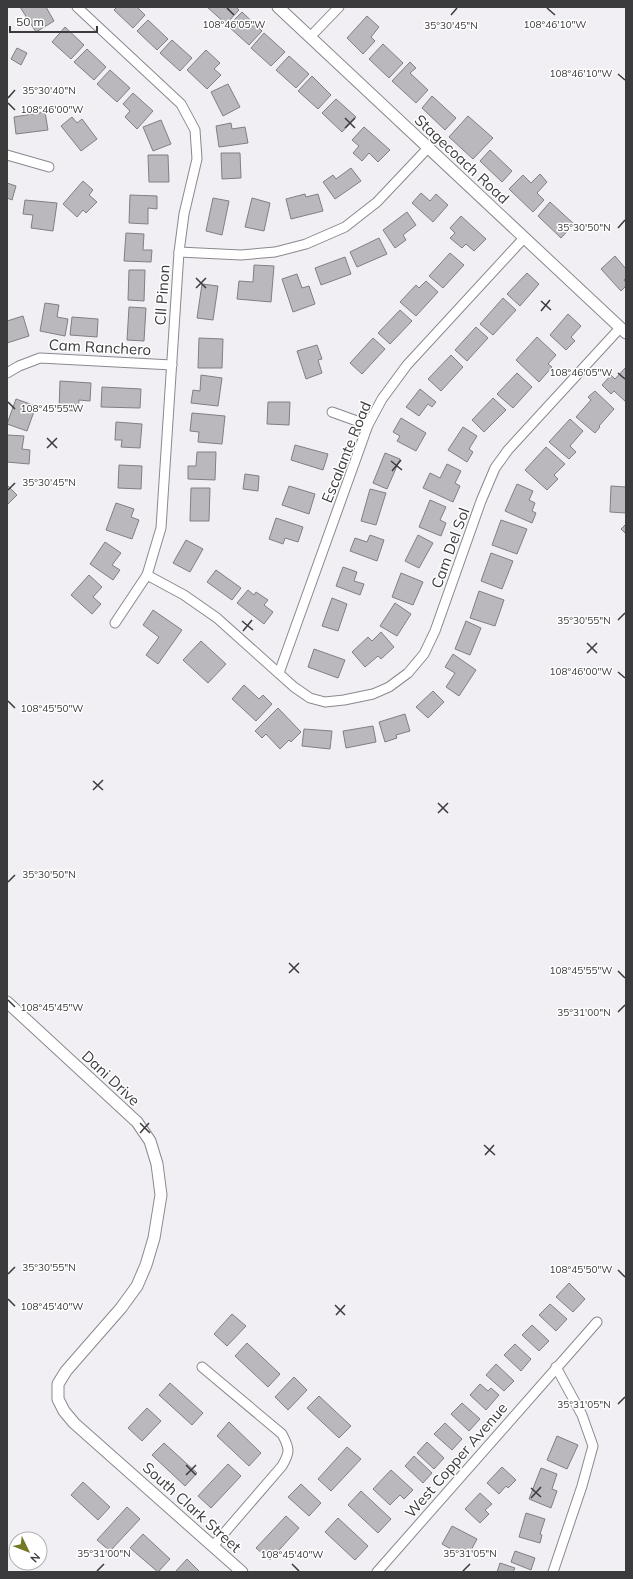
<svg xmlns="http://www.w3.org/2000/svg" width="633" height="1579" font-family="Mulish,sans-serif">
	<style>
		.building { fill: #bab7bd; stroke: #817f84 }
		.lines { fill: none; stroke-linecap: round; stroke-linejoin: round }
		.minor-casing { stroke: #8b888e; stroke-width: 11 }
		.tertiary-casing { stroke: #8b888e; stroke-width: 13 }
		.minor { stroke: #fff; stroke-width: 9 }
		.tertiary { stroke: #fff; stroke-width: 11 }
		.ticks { fill: none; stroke: #3b3a3c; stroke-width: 1.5 }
		.labels { text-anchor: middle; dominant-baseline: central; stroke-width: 3; stroke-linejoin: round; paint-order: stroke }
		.street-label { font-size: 15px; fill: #3b3a3c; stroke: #fff }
		.ticks-label { font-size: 10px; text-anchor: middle; fill: #3b3a3c; stroke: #fff; stroke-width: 3; stroke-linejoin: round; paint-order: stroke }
	</style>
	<rect width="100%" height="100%" fill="#f1eef4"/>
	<g class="building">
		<polygon points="20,7 46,7 54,21 36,32"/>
		<polygon points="117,7 137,7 145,15 133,28 114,10"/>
		<polygon points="207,7 236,7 239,10 226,24"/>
		<polygon points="242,12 262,31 249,45 228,26"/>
		<polygon points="367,16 379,27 371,37 375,41 363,54 347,38"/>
		<polygon points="148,20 168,39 157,50 137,31"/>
		<polygon points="65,27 84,45 71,59 52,42"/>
		<polygon points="264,33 285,52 271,66 251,48"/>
		<polygon points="172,40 192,58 180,71 160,53"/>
		<polygon points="383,44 403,63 389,78 369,59"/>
		<polygon points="17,48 27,53 21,65 11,59"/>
		<polygon points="87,49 106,67 94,80 74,62"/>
		<polygon points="206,50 220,63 214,69 221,75 207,89 187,70"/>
		<polygon points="289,56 309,74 296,88 276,70"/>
		<polygon points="410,62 416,68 410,73 428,90 416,103 392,81"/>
		<polygon points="110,70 130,88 117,102 97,84"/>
		<polygon points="312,76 331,95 318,109 298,91"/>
		<polygon points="228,84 240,107 223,116 211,92"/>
		<polygon points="133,93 153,111 137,129 125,117 130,111 123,104"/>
		<polygon points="432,96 456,118 445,130 422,108"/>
		<polygon points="336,99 356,117 342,132 322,113"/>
		<polygon points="45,112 48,130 16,134 14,117"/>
		<polygon points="468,116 493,138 473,159 449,137"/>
		<polygon points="72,117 77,123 82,119 97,139 81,151 61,126"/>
		<polygon points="161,120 171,144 153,151 143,127"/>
		<polygon points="231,123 232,129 245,127 248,143 219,147 216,126"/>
		<polygon points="364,127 390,150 378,162 369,153 362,161 353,153 359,146 352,140"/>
		<polygon points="490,150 512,171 502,182 480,161"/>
		<polygon points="221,153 240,153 241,178 222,179"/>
		<polygon points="148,155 168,155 169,182 149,182"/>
		<polygon points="351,168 361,181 335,199 323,182 333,175 336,179"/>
		<polygon points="540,174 547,182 537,193 544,200 533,212 509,189 523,175 531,183"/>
		<polygon points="83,181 93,190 89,195 97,202 86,213 83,210 77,217 63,204"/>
		<polygon points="7,183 16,186 12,200 7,198"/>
		<polygon points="421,193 430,201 436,194 448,205 433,222 412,203"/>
		<polygon points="305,194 306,197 318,194 323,211 291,219 286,199"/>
		<polygon points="130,195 157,196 157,209 148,208 148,224 129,223"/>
		<polygon points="213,198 229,201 222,235 206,231"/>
		<polygon points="252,198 270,203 264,231 245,227"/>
		<polygon points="25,200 57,203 53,231 31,228 33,215 23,214"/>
		<polygon points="550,202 574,224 561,238 538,216"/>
		<polygon points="407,212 416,225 403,235 406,240 395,248 383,230"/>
		<polygon points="461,216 486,239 474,251 466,244 462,248 450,238 455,233 450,228"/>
		<polygon points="126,233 144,234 143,250 152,250 151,262 124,261"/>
		<polygon points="379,238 387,254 357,267 350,252"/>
		<polygon points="450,253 464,265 443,288 429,276"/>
		<polygon points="615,256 626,269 626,278 624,280 626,283 626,286 621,291 601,269"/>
		<polygon points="345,257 351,274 321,285 315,268"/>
		<polygon points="254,265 274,266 271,302 237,299 239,281 253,282"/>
		<polygon points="129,270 145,270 144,301 128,300"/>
		<polygon points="527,273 539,284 520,306 507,294"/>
		<polygon points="297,274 302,288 309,286 315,304 293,312 282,279"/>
		<polygon points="426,281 438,292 416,316 400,302 416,285 419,288"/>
		<polygon points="202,284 218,286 213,320 197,318"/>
		<polygon points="503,298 516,310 493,335 480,324"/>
		<polygon points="45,303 59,305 57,317 68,319 65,336 40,331"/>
		<polygon points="129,307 146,308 144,341 127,340"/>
		<polygon points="400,310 412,321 390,344 378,333"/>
		<polygon points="568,314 581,326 571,337 575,341 566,350 550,335"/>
		<polygon points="23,316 29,336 7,343 7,321"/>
		<polygon points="72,317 98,319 97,337 70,335"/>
		<polygon points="476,327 488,338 467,361 455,350"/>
		<polygon points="537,337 556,355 548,364 552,367 539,382 516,360"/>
		<polygon points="199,338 223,339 222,368 198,368"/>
		<polygon points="373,338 385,349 362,374 350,363"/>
		<polygon points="317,345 322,359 318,360 322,373 306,379 297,351"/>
		<polygon points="451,355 463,367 441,391 428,379"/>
		<polygon points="626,367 626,402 614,391 611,394 602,385 611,375 615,379"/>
		<polygon points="517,373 532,387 513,408 497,394"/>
		<polygon points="201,375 222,378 218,406 191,403 193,390 200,391"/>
		<polygon points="60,381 91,383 90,401 79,400 78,411 59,410"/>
		<polygon points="102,387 141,389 140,408 101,407"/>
		<polygon points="420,389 436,402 432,407 428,404 419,416 406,407"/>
		<polygon points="595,391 614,409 599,426 600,427 595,433 576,417 591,400 588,397"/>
		<polygon points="493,398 506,410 484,432 472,420"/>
		<polygon points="16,399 36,406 27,431 7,424"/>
		<polygon points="268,402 290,402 289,425 267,424"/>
		<polygon points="192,413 225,416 222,444 198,442 199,432 190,431"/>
		<polygon points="401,418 426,433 416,451 397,441 400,436 393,432"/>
		<polygon points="570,419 583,431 570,446 576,452 569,459 549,442"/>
		<polygon points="116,422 142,424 140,448 121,447 122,440 115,440"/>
		<polygon points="463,427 477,436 469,449 473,452 467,462 448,450"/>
		<polygon points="7,435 24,436 22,449 30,450 29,464 7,462"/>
		<polygon points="295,445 328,454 323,470 291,460"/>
		<polygon points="546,447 565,464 554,475 558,479 547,490 525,470"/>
		<polygon points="197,452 216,452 215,480 188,479 188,466 196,466"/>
		<polygon points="385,453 400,459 387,489 373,483"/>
		<polygon points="447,464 461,471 455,483 460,486 453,502 423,488 430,473 440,478"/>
		<polygon points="119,465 142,466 141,489 118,488"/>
		<polygon points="245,474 259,476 258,491 243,489"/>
		<polygon points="517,484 533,491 529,500 535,503 532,511 536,513 532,523 505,511"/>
		<polygon points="7,485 17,495 7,505"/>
		<polygon points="289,486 315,494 309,514 282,505"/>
		<polygon points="611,486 626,487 626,513 610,512"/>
		<polygon points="191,488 210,488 209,521 190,521"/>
		<polygon points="370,489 386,493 376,525 361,521"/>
		<polygon points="430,500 446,507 440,520 446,523 441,536 419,527"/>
		<polygon points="116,503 134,509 131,517 139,520 132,539 106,530"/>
		<polygon points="276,518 303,527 298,542 285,538 283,544 269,539"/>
		<polygon points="501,520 527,529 517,554 492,545"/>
		<polygon points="626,524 626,534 621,529"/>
		<polygon points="370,535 384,540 377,561 350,551 355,538 367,542"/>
		<polygon points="418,535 433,543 419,568 405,561"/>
		<polygon points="186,540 203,549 190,572 173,563"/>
		<polygon points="105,542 121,553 112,565 120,570 113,580 90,564"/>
		<polygon points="491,553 513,561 502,589 481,581"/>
		<polygon points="343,567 357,572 354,581 364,584 360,595 336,586"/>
		<polygon points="216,570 241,588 232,600 207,582"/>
		<polygon points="401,573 423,582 413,605 392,597"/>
		<polygon points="89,575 102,587 93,597 101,604 92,614 71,595"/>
		<polygon points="248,590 254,595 256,592 268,600 264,605 273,612 264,624 237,603"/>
		<polygon points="479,591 504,600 495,626 470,618"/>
		<polygon points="332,598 347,604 338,631 322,626"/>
		<polygon points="395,603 411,614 397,636 380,626"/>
		<polygon points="153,610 182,630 158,664 146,655 159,637 143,625"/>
		<polygon points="466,621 481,628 470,655 455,649"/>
		<polygon points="381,632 394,647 381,659 378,656 365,667 352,652 368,637 372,641"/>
		<polygon points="201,641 226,664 208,683 183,660"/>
		<polygon points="314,649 345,660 338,678 308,667"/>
		<polygon points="453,654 476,670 459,696 446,687 455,673 445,667"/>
		<polygon points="244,685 259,699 263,695 272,704 256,721 232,699"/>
		<polygon points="433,691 444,702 428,718 416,707"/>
		<polygon points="278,708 301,732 291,742 289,740 280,749 266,734 262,738 255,731"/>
		<polygon points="405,714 410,731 396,735 397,738 385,742 379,722"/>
		<polygon points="373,726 376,742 346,748 343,731"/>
		<polygon points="304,729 332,731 330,749 302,746"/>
		<polygon points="569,1283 585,1299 573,1312 556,1297"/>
		<polygon points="550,1304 567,1319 556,1331 539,1315"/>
		<polygon points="232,1314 246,1326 227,1346 214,1334"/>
		<polygon points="532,1325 549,1341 539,1351 522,1335"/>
		<polygon points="247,1343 280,1374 268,1387 235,1356"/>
		<polygon points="515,1344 531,1359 521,1371 504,1355"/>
		<polygon points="496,1364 514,1381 504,1391 486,1375"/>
		<polygon points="294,1377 307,1390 288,1410 275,1397"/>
		<polygon points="170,1383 203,1413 192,1425 159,1395"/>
		<polygon points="480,1384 488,1391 491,1388 499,1395 486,1410 470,1395"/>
		<polygon points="319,1396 351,1426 339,1438 307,1408"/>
		<polygon points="462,1403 480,1419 469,1431 451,1414"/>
		<polygon points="147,1408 161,1421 142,1441 128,1428"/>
		<polygon points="229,1422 261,1453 249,1466 217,1436"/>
		<polygon points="445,1423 462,1439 452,1450 434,1434"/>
		<polygon points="557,1436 578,1445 567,1469 547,1460"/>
		<polygon points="427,1442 444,1458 434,1469 417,1453"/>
		<polygon points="164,1443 197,1473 185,1486 152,1455"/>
		<polygon points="347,1447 361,1459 331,1491 318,1479"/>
		<polygon points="414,1456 432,1473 423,1483 405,1466"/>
		<polygon points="228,1464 241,1476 211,1508 198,1496"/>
		<polygon points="502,1467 516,1480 508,1488 506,1486 499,1494 487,1483"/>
		<polygon points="541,1468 557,1474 552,1489 557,1491 551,1508 529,1499"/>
		<polygon points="391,1470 413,1490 404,1499 400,1495 390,1505 373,1489"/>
		<polygon points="83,1482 110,1507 98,1520 71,1495"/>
		<polygon points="301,1484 321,1503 309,1516 288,1497"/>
		<polygon points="361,1491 391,1519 378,1533 348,1505"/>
		<polygon points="480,1493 492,1504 485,1510 489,1514 480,1523 465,1509"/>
		<polygon points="127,1507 140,1519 110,1551 97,1540"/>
		<polygon points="526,1513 545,1519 540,1534 542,1535 540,1543 519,1537"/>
		<polygon points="286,1516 299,1528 270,1560 256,1548"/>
		<polygon points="338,1518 368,1546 355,1560 325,1532"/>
		<polygon points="452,1526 477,1539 467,1558 442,1544"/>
		<polygon points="143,1534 170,1559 158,1572 130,1548"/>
		<polygon points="515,1551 535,1558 531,1570 511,1562"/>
		<polygon points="187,1559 200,1572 175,1572"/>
		<polygon points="500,1563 515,1568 513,1572 497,1572"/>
	</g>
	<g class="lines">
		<g class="minor-casing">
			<g id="minor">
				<polyline points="77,7 181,104 195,130 197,159 184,214 179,252 161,528 147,575 115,623"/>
				<polyline points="310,37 339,7"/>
				<polyline points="7,155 49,167"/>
				<polyline points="179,252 241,255 275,252 306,244 345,227 377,202 428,148"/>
				<polyline points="7,373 19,366 40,358 172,365"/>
				<polyline points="332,412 368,425"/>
				<polyline points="147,575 184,595 217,618 294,687 310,698 325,702 344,700 373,694 389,687 408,673 424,654 435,631 481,501 495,468 508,450 620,328"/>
				<polyline points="279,673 368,425 382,399 407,365 524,238"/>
				<path d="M202,1367L282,1434C290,1449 290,1452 282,1466L213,1546"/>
				<polyline points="377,1572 597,1322"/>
				<polyline points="553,1572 582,1486 593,1446 582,1415 556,1367"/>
			</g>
		</g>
		<g class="tertiary-casing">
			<g id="tertiary">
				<polyline points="278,7 626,333"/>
				<polyline points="7,1002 137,1122 150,1141 157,1164 161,1195 154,1238 146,1265 137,1286 121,1308 66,1371 58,1384 58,1399 64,1411 74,1423 242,1572"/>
			</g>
		</g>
		<use href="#minor" class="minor"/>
		<use href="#tertiary" class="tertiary"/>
	</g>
	<path class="ticks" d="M227,8L234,15M547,8L555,15M451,15L457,8M618,74L625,80M8,98L15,90M8,103L15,110M345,118L355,128M345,128L355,118M618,228L625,220M196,278L206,288M196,288L206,278M541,301L551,310M541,311L550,300M618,373L625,379M8,402L15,409M47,438L57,448M47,448L57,438M391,461L402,470M392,471L401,460M8,490L15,483M618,620L625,613M242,621L253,630M243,631L252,620M587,643L597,653M587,653L597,643M618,672L625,678M8,701L15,708M93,781L103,790M93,790L103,780M438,803L448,813M438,813L448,803M8,882L15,875M289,963L299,973M618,971L625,978M289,973L299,963M8,1000L15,1007M618,1012L625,1005M140,1123L150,1133M140,1133L149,1123M484,1145L495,1155M485,1155L494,1145M618,1270L625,1277M8,1274L15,1267M8,1299L15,1306M335,1305L345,1315M336,1315L345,1305M618,1404L625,1397M186,1465L196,1475M186,1475L196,1465M531,1488L541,1497M531,1498L541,1487M292,1564L299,1571M97,1571L104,1564M463,1571L470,1564"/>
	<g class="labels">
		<g class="street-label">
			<text transform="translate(462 159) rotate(43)">Stagecoach Road</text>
			<text transform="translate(162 295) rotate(-86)">Cll Pinon</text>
			<text transform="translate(100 347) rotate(3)">Cam Ranchero</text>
			<text transform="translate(346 452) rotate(-68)">Escalante Road</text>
			<text transform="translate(450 548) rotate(-70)">Cam Del Sol</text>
			<text transform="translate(111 1078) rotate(43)">Dani Drive</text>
			<text transform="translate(456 1460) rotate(-49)">West Copper Avenue</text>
			<text transform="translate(192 1507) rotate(42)">South Clark Street</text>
		</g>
	</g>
	<g class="ticks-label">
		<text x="234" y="28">108°46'05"W</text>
		<text x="555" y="28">108°46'10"W</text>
		<text x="451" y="29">35°30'45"N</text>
		<text x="581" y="77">108°46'10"W</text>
		<text x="49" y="94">35°30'40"N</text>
		<text x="52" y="113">108°46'00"W</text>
		<text x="584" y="231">35°30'50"N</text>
		<text x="581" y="376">108°46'05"W</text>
		<text x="52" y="412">108°45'55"W</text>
		<text x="49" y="486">35°30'45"N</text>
		<text x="584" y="624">35°30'55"N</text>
		<text x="581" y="675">108°46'00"W</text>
		<text x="52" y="712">108°45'50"W</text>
		<text x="49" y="878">35°30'50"N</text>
		<text x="581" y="974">108°45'55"W</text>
		<text x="52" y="1011">108°45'45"W</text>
		<text x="584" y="1016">35°31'00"N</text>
		<text x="49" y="1271">35°30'55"N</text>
		<text x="581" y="1273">108°45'50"W</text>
		<text x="52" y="1310">108°45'40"W</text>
		<text x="584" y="1408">35°31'05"N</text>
		<text x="104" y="1557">35°31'00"N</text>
		<text x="470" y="1557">35°31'05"N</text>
		<text x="292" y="1558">108°45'40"W</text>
	</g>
	<rect width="633" height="1579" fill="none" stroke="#3b3a3c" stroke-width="16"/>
	<g transform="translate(28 1551) rotate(133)"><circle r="19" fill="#ffffff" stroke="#b1b0b1"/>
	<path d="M0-3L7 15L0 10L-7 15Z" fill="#737a23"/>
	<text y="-6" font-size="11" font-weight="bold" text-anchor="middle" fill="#3b3a3c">N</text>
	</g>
	<path d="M10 26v6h87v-6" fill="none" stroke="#3b3a3c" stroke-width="2"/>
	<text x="16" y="26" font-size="12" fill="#3b3a3c" stroke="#ffffff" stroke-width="3" paint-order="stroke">50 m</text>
</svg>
